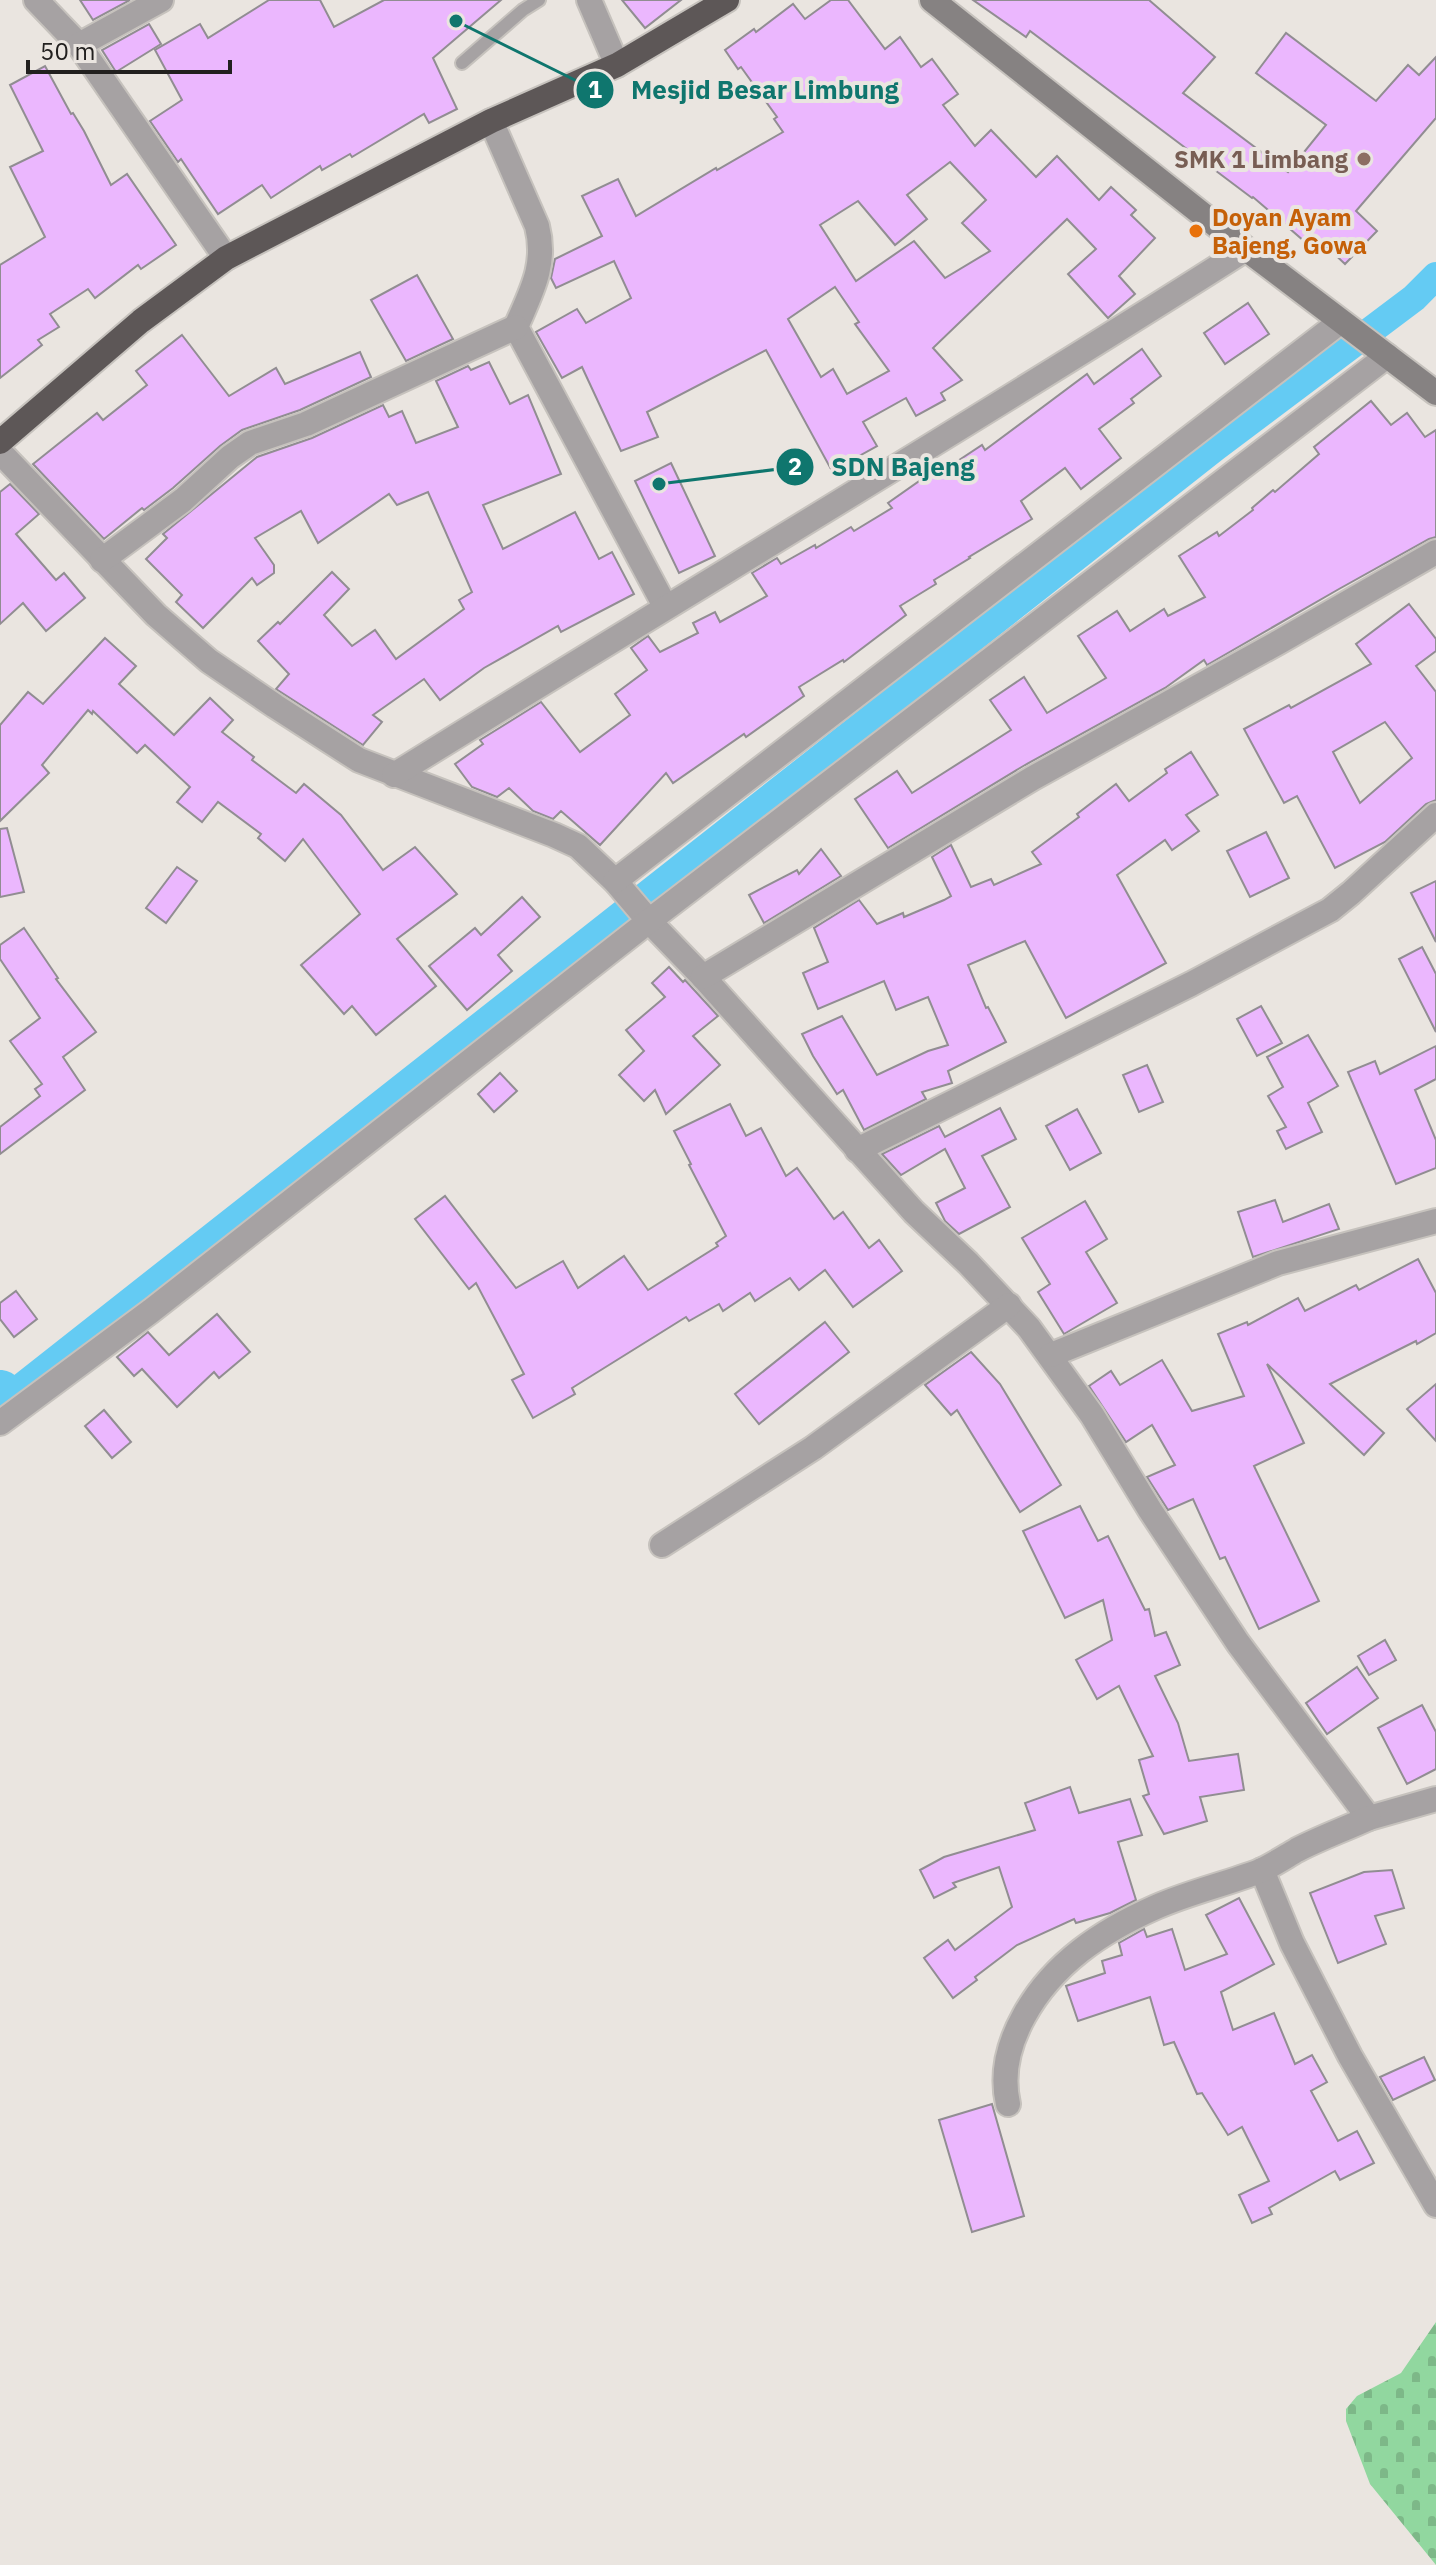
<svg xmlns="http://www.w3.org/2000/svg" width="1436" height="2565" font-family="'IBM Plex Sans',sans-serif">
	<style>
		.cemetery { fill: url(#cemetery-stones) }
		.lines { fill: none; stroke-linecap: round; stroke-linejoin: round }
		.canal { stroke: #64cbf3; stroke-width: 28 }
		.river { stroke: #64cbf3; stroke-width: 48 }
		.building { fill: #ebb7fe; stroke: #918d92; stroke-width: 2; fill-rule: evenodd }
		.lane-casing { stroke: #c6c2bd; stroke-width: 16 }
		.street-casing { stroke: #c6c2bd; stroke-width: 28 }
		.secondary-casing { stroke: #c6c2bd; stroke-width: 28 }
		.highway-casing { stroke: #c6c2bd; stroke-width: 28 }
		.lane { stroke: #a6a2a3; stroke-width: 12 }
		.street { stroke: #a6a2a3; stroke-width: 24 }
		.secondary { stroke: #868282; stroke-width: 24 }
		.highway { stroke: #5d5757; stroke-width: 24 }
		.education-dot { fill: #8d6e63; stroke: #eae5e0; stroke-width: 3 }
		.food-dot { fill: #e8710a; stroke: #eae5e0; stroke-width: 3 }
		.labels { text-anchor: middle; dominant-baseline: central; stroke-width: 8; stroke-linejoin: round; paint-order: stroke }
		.education-label { font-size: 24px; font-weight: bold; fill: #785e54; stroke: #eae5e0; text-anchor: end }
		.food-label { font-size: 24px; font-weight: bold; fill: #c56008; stroke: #eae5e0; text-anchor: start }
		.leader { fill: none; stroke: #0f766e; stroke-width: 3 }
		.callout-dot { fill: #0f766e; stroke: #eae5e0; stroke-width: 3 }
		.mark-label { font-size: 24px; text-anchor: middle; font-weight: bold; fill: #fff }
		.callout-label { font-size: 26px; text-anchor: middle; font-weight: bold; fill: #0f766e; stroke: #eae5e0; stroke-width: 8; stroke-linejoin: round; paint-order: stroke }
	</style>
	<defs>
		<pattern id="cemetery-stones" width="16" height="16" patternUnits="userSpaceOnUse" patternTransform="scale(2)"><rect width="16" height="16" fill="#91d79f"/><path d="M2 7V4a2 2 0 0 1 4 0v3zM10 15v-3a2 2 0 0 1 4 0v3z" fill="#7db888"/></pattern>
	</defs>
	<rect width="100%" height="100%" fill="#eae5e0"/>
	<polygon class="cemetery" points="1436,2322 1436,2565 1370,2484 1346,2421 1346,2409 1357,2396 1401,2373"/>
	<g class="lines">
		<polyline class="canal" points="0,1404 1217,446 1414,298 1436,276"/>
		<polyline class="river" points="0,1394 5,1400"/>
	</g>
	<g class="building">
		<polygon points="80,0 130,0 93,20"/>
		<polygon points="269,0 320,0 334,27 384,0 501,0 433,58 457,109 429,123 424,114 352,157 350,154 322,170 320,166 271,198 262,185 218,214 181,159 178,162 150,121 182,100 155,50 200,24 208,38"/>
		<polygon points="622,0 681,0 645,28"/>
		<path d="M831,0H848L885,49L900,37L921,67L932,59L958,94L943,105L975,146L991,130L1036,177L1057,156L1099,200L1111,187L1136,210L1131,215L1155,238L1119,276L1135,294L1108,318L1068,274L1096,249L1067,219L933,348L962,380L941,393L945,400L916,416L906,398L863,422L877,446L832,471L766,350L647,412L658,437L621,451L582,367L562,378L536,332L577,309L586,323L631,298L614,261L556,288L551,278L555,259L602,236L582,196L618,179L636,216L716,168L717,170L783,132L774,119L777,117L741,67L738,69L725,50L754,29L756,32L793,4L805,19ZM950,162L986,200L962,223L990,251L945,278L914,241L856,281L820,225L858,201L895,245L927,219L907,195ZM835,287L859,322L855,324L889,371L847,394L833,369L821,377L788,319Z"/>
		<polygon points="973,0 1149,0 1215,57 1183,93 1288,172 1326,125 1256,73 1286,33 1376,101 1408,65 1419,75 1436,57 1436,118 1356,211 1377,231 1345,264 1326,246 1319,254 1253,197 1252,198 1030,31 1026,37"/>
		<polygon points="149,24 161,44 116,72 102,50"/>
		<polygon points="45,66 71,114 73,113 84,131 111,185 127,174 176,245 141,269 138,265 95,298 88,289 50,314 59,327 38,340 42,345 0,378 0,265 45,237 10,167 43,151 10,85"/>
		<polygon points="417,275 453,339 406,361 371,300"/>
		<polygon points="1248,303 1269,334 1225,364 1204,333"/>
		<polygon points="182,335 229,396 276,368 285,384 360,352 371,377 300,410 242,430 220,446 173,488 144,510 142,508 104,539 33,464 97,413 103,420 147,385 136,371"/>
		<polygon points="1142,349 1161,376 1131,399 1134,403 1099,429 1121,458 1081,489 1065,468 1021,501 1032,519 969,557 970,558 934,580 936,584 900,606 906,615 844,662 843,660 799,687 804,696 746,737 744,734 673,783 666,773 600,845 561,811 553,819 533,811 509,788 497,797 472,787 455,764 483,744 480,740 541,702 580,752 630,715 615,694 647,670 631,648 648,636 660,652 698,633 693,623 715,612 720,622 767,596 752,573 777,558 781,564 815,545 816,548 851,527 854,531 892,508 888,503 935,470 938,474 982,445 985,450 1087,374 1094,384"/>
		<polygon points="489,362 510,404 528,395 561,474 483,505 503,549 575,512 599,559 612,552 634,594 561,632 558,626 484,668 440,700 424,679 373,715 382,722 363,745 276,689 289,674 258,641 278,622 280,624 332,572 349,589 324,615 352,646 375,630 396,659 464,609 459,600 472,592 428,492 397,505 389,494 318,543 301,511 255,538 274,565 274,573 257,585 252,578 203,628 176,602 182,595 146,559 167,538 163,534 257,457 312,438 383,405 389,417 402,411 416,443 458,427 436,381 468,366 471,370"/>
		<polygon points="1371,401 1391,425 1407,413 1425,437 1436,430 1436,537 1429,539 1339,589 1207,665 1204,660 1165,688 1025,765 888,848 855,799 897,771 912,793 1011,730 990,700 1024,677 1047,713 1106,678 1078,636 1117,611 1130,631 1164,609 1168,616 1205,597 1179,556 1217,532 1219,536 1253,510 1252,508 1273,490 1275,492 1319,454 1314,447"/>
		<polygon points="671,463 715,556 679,573 635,481"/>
		<polygon points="10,484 39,514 16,534 56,580 64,573 85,598 46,631 23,603 0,624 0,492"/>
		<path d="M1409,604L1436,639V651L1416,666L1436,692V800L1426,804L1385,842L1335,868L1297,796L1284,803L1244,729L1289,705L1291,708L1371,664L1356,644ZM1385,722L1412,758L1360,803L1333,752Z"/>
		<polygon points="105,638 136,666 119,684 174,735 210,698 233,720 222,732 254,757 252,760 296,793 304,784 341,815 383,870 415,847 457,894 397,939 436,986 376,1035 352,1006 344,1014 301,965 360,914 303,839 285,861 258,838 261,834 218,802 202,822 177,802 190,787 145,745 137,753 93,711 92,714 88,710 42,765 49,773 0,821 0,725 28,692 43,704"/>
		<polygon points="1191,752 1218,795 1186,815 1199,831 1172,850 1165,840 1117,875 1166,963 1066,1018 1025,941 968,965 986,1008 988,1007 1006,1042 948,1071 952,1083 922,1092 926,1099 864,1130 843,1090 837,1094 813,1056 802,1034 842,1016 877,1075 928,1051 948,1045 928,997 896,1010 884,981 818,1009 803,973 828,962 814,928 859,900 877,924 903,913 904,917 944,900 951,896 932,857 951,845 971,887 991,879 994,885 1041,864 1032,852 1079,817 1077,814 1116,784 1129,801 1167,773 1165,769"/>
		<polygon points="7,828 24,892 0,897 0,829"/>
		<polygon points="1266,832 1289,878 1250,897 1227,851"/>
		<polygon points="821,849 841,876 764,923 749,895 797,870 799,874"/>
		<polygon points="177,867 197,881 166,923 146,908"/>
		<polygon points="1436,881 1436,942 1411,893"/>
		<polygon points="522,897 540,917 498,955 512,971 467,1010 429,966 475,928 481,935"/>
		<polygon points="24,928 58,978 56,979 96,1032 63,1057 85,1090 0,1154 0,1127 40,1096 35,1089 42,1084 10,1041 40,1018 0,959 0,945"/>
		<polygon points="1422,947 1436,974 1436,1032 1399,959"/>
		<polygon points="669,967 683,982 685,980 718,1016 693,1036 720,1065 666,1114 655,1090 644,1101 619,1075 644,1051 626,1030 665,997 652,983"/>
		<polygon points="1261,1006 1282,1043 1257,1056 1237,1019"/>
		<polygon points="1308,1035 1338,1086 1308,1103 1322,1132 1286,1149 1277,1131 1286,1127 1268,1096 1283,1087 1267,1057"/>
		<polygon points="1436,1046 1436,1079 1415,1090 1436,1140 1436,1168 1396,1184 1348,1072 1375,1061 1380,1074"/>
		<polygon points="1147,1065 1163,1102 1139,1112 1123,1075"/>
		<polygon points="500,1073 517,1091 494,1112 478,1094"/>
		<polygon points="730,1104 746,1136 761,1128 786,1176 797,1168 834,1219 843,1212 869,1248 879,1240 902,1271 853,1307 825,1270 799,1290 790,1278 755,1301 750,1293 723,1311 719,1304 689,1321 686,1317 572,1388 575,1394 533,1418 512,1380 524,1374 476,1283 469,1289 415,1219 445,1196 516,1288 563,1261 578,1288 624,1256 648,1290 718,1246 716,1243 726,1236 689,1165 691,1164 674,1131"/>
		<polygon points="1000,1108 1016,1139 982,1156 1010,1207 959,1234 945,1221 936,1203 965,1188 945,1149 901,1175 882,1154 939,1126 945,1137"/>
		<polygon points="1077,1109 1101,1153 1070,1170 1046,1126"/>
		<polygon points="1275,1200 1283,1222 1329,1204 1339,1229 1253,1257 1238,1212"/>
		<polygon points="1085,1201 1107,1239 1086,1252 1117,1303 1064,1334 1038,1292 1050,1284 1022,1238"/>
		<polygon points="1418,1259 1436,1293 1436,1333 1417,1344 1416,1341 1330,1384 1384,1433 1364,1455 1267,1364 1304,1443 1254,1466 1319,1601 1259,1629 1225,1557 1220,1559 1193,1499 1168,1510 1147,1477 1175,1465 1152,1425 1126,1442 1089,1386 1111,1371 1120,1385 1162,1360 1192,1411 1244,1396 1218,1334 1247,1322 1248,1325 1298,1298 1305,1311 1356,1285 1359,1290"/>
		<polygon points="16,1291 37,1319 14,1337 0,1319 0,1303"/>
		<polygon points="217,1314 250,1352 219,1378 214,1372 177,1407 142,1369 134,1376 117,1357 148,1332 169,1355"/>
		<polygon points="825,1322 849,1352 759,1424 735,1394"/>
		<polygon points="971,1352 1000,1384 1061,1485 1020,1512 957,1410 951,1415 925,1385"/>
		<polygon points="1436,1384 1436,1441 1407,1409"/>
		<polygon points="104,1410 131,1442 112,1458 85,1426"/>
		<polygon points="1080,1506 1098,1541 1108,1536 1145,1610 1149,1609 1155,1636 1166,1632 1180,1665 1155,1676 1178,1723 1189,1761 1238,1754 1244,1790 1200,1797 1207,1821 1164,1834 1143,1796 1149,1794 1139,1760 1153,1756 1119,1686 1097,1699 1076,1660 1112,1640 1103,1600 1065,1618 1023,1531"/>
		<polygon points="1385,1640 1396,1660 1369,1675 1358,1656"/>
		<polygon points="1357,1667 1378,1698 1327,1734 1306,1703"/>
		<polygon points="1422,1705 1436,1732 1436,1769 1407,1784 1378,1728"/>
		<polygon points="1070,1787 1079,1813 1130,1799 1142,1835 1118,1842 1136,1900 1110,1913 1076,1923 1074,1919 1017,1945 975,1977 977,1980 953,1998 924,1958 948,1940 955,1950 1012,1907 999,1867 953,1883 956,1887 934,1898 920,1870 944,1857 1035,1830 1025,1803"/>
		<polygon points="1392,1870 1404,1908 1375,1916 1386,1944 1338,1963 1310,1893 1364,1872"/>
		<polygon points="1239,1898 1274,1964 1221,1992 1233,2030 1274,2013 1295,2064 1312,2055 1327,2082 1311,2091 1338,2141 1357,2131 1374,2163 1340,2180 1335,2171 1269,2208 1272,2214 1252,2223 1239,2195 1269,2181 1242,2127 1228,2135 1202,2093 1197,2094 1174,2042 1164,2045 1150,1997 1078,2021 1066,1986 1105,1973 1102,1961 1122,1955 1119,1943 1144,1929 1147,1937 1172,1929 1185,1970 1227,1954 1206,1915"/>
		<polygon points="1424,2057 1435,2080 1393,2100 1380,2077"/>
		<polygon points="992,2104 1024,2216 972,2232 939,2120"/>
	</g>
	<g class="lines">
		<g class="lane-casing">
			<polyline id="lane" points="462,63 523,10 539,0"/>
		</g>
		<g class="street-casing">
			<g id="street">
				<polyline points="36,0 79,45 226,258"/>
				<polyline points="589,0 617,65"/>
				<polyline points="79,45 161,0"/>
				<path d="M491,121L537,226C547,265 531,292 516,327L665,606"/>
				<polyline points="0,452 156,615 209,661 275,706 359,760 554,835 578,846 615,881 649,921 703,977 914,1212 968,1263 1029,1328 1092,1415 1150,1510 1238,1643 1369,1818 1436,1799"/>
				<polyline points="102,560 183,500 230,457 250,443 306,424 516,327"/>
				<path d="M394,775C677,599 964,429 1246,249"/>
				<polyline points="615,881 1340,322"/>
				<polyline points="703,977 1033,778 1279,642 1436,552"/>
				<polyline points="857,1150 1191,984 1330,910 1351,893 1436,815"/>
				<polyline points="1051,1355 1278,1263 1436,1221"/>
				<polyline points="0,1423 151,1311 649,921 1387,356"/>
				<polyline points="662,1545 813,1448 1009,1305"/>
				<polyline points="1262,1870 1292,1943 1350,2056 1436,2205"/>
				<path d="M1008,2104C1001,2073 1009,2043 1024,2016C1053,1963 1102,1931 1156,1907C1190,1892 1226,1884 1260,1871C1273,1865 1285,1857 1297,1850C1320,1838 1345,1829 1369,1818"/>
			</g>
		</g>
		<g class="secondary-casing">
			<polyline id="secondary" points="932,0 1246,249 1436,393"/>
		</g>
		<g class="highway-casing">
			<polyline id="highway" points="0,442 141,321 226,258 491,121 617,65 727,0"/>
		</g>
		<use href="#lane" class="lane"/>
		<use href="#street" class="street"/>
		<use href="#secondary" class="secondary"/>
		<use href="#highway" class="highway"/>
	</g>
	<circle class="education-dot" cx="1364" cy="159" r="8"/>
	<circle class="food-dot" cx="1196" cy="231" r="8"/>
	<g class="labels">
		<g class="education-label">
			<text x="1348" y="159">SMK 1 Limbang</text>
		</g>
		<g class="food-label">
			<text x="1212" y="217">Doyan Ayam<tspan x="1212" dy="28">Bajeng, Gowa</tspan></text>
		</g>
	</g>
	<path class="leader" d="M456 21L595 90M659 484L795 467"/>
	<g class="callout-dot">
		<circle cx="456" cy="21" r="8"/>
		<circle cx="659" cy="484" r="8"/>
		<circle cx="595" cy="90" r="20"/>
		<circle cx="795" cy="467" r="20"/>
	</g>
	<g class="mark-label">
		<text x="595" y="98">1</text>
		<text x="795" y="475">2</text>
	</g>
	<g class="callout-label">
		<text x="765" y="99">Mesjid Besar Limbung</text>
		<text x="903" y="476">SDN Bajeng</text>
	</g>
	<path d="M28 60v12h202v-12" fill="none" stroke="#22201f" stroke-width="4"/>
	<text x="40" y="60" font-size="24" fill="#22201f" stroke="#eae5e0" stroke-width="6" paint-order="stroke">50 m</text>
</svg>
